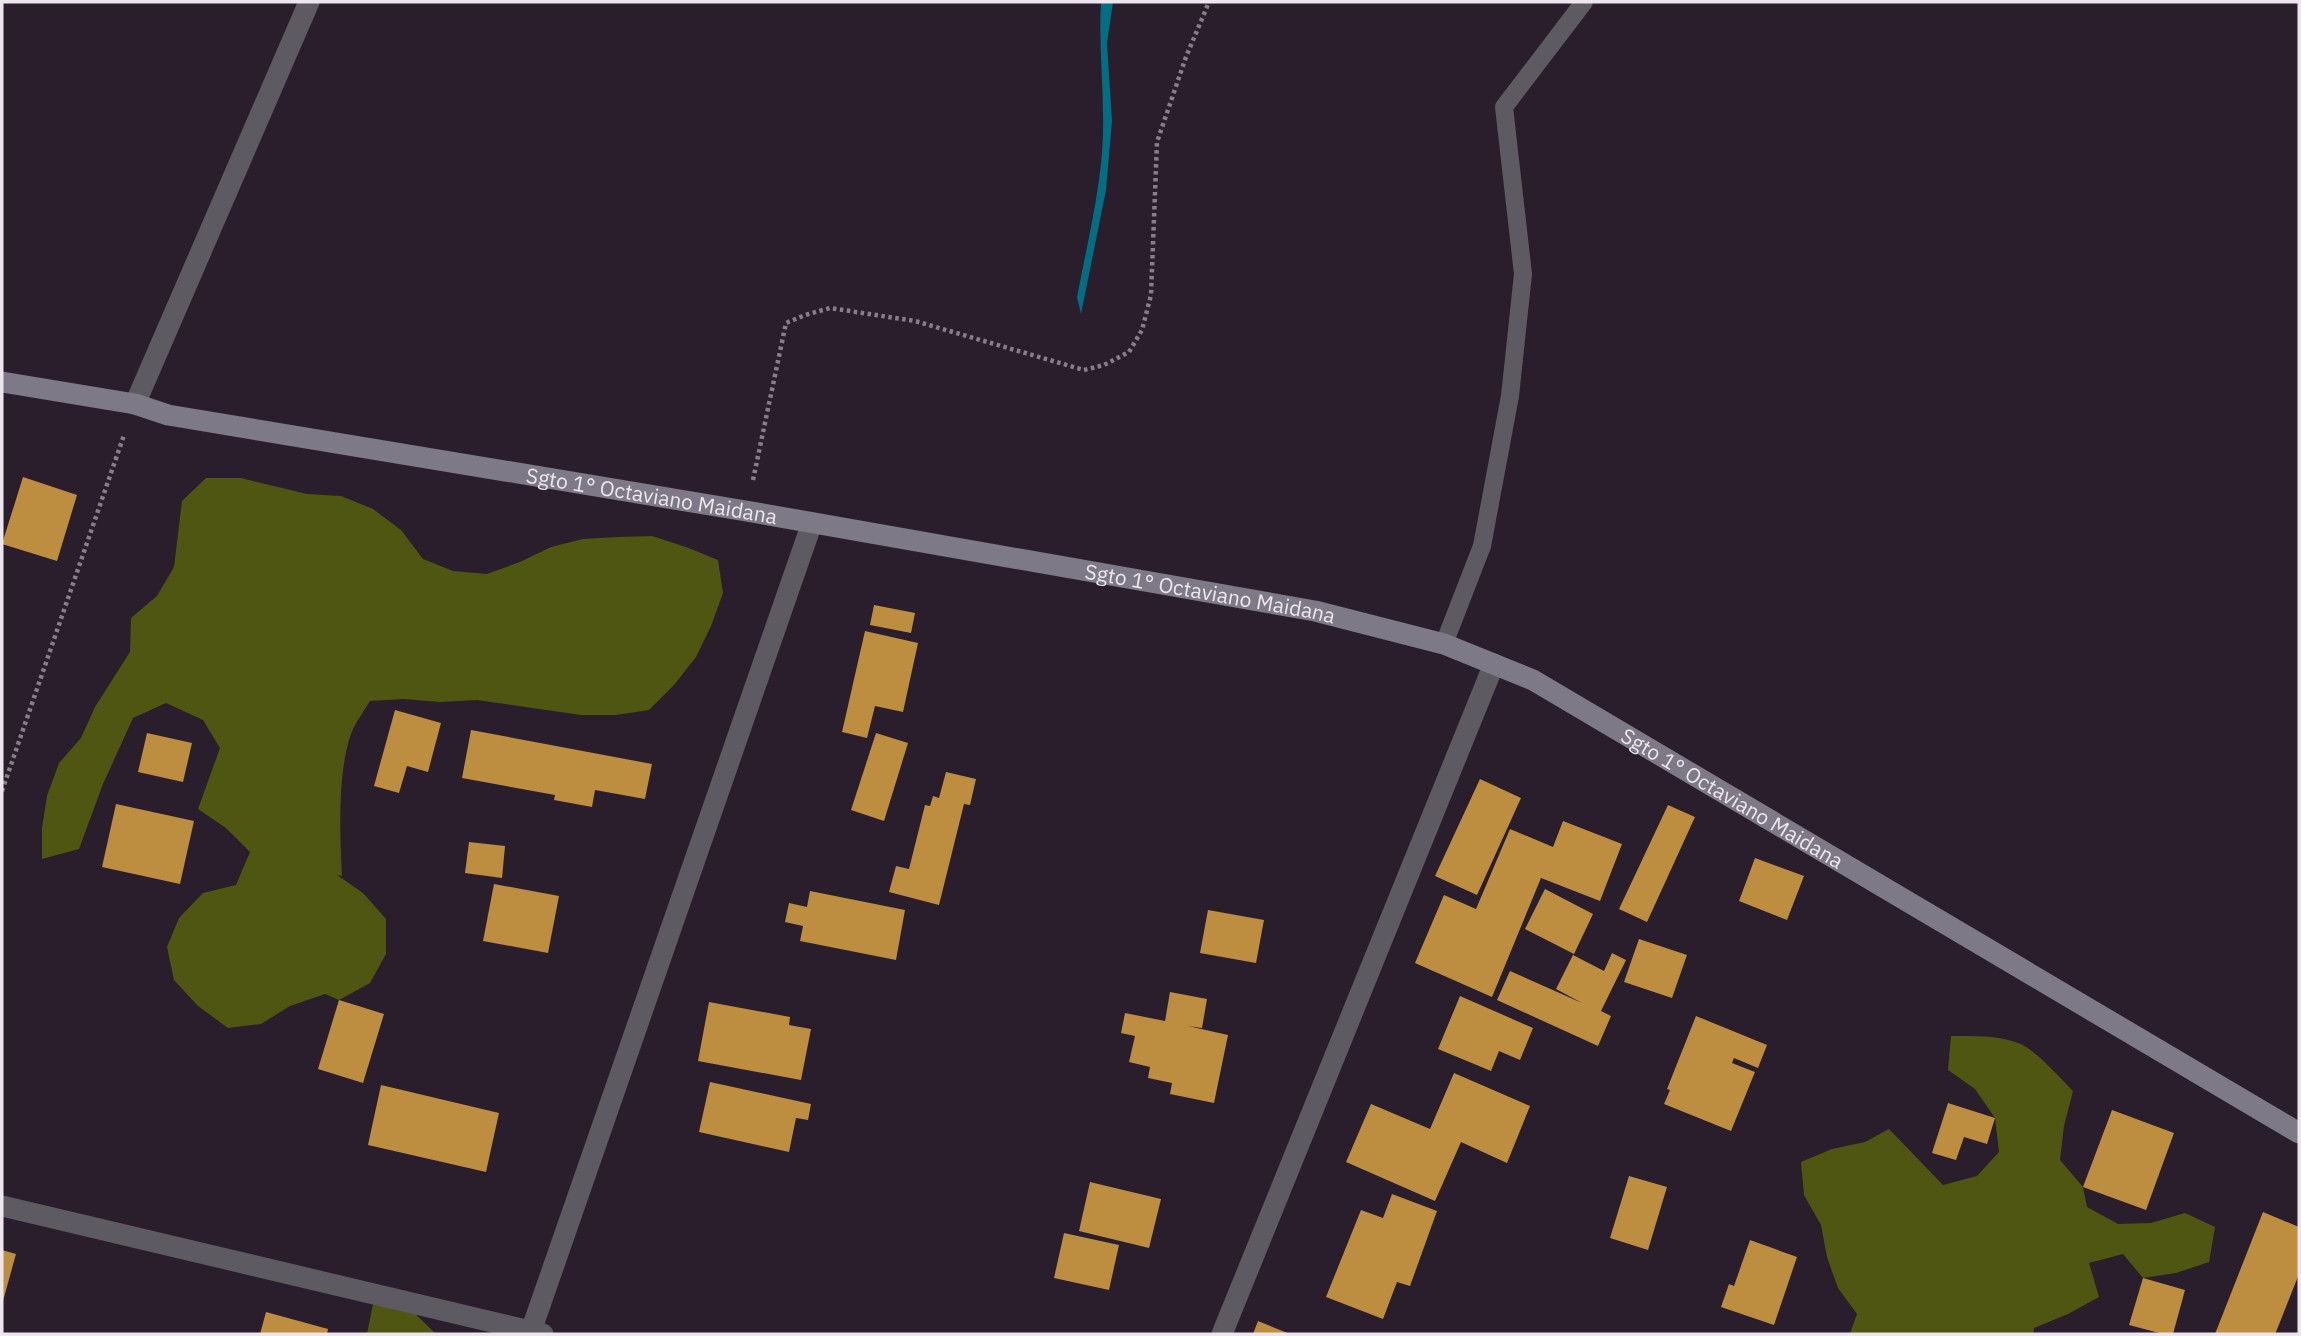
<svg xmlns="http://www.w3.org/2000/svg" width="2301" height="1336" font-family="'IBM Plex Sans',sans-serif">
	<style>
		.forest { fill: #4f5611 }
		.water { fill: #016e84 }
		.building { fill: #bd8e3f }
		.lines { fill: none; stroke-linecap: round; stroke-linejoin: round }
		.path { stroke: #887e89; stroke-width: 4.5; stroke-dasharray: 3.5 3.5; stroke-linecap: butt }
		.lane { stroke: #5d5a62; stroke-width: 18 }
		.street { stroke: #5d5a62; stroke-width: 21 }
		.secondary { stroke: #7d7986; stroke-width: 21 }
		.labels { text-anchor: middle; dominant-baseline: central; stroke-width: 7; stroke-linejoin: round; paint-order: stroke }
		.street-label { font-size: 21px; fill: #eee6ef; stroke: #2a1e2c }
	</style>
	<rect width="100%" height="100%" fill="#2a1e2c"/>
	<g class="forest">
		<path d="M206,478H241L307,494L341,496L373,509L401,530L423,559L453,571L487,574L520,562L551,547L583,539L618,537L652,536L686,547L718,560L723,593L711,626L696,657L674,685L649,710L616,715H581L477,700L440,702L404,699L370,701C364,711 355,723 351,734C337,774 340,834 342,876L337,875L363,893L386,919V954L370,983L339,1000L325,994L290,1006L261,1024L228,1028L198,1006L174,980L167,947L179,918L203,893L236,885L250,852L226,828L198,809L220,748L203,720L166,703L133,718L103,784L79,849L42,859V828L47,796L59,763L81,738L95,707L130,652L131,618L157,596L174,567L182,501Z"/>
		<path d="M1951,1036C1973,1036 1998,1035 2018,1043C2035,1049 2060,1078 2073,1091L2064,1126L2060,1160L2083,1187L2087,1207L2118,1224L2151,1223L2185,1213L2215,1227L2209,1262L2176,1273L2143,1278L2123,1254L2089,1263L2099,1297L2068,1314L2034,1328L2033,1334H1850L1857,1314L1838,1288L1827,1257L1821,1225L1804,1195L1801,1162L1832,1149L1865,1142L1889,1129L1943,1185L1977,1176L1999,1152L1995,1118L1975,1089L1948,1070Z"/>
		<polygon points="373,1304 407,1306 436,1334 367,1334"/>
	</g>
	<path class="water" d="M1101,2H1113L1107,43L1112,121L1106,190L1081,314L1077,297C1086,250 1098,201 1102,153C1106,103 1098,53 1101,2Z"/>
	<g class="building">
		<polygon points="23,477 77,495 57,561 2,544"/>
		<polygon points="874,605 915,613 911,633 870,625"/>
		<polygon points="865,631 918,643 903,712 875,706 867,738 842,732"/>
		<polygon points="395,710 441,723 428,772 407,766 399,793 374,786"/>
		<polygon points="471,730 652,764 645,799 595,790 592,807 554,800 555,795 462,778"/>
		<polygon points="147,733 192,743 183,782 138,772"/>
		<polygon points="876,733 908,743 884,821 851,810"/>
		<polygon points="946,772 976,779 970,805 964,804 939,905 889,892 896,866 909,869 925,805 930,806 933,796 939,798"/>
		<polygon points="1480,779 1521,798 1477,895 1435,876"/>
		<polygon points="116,804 194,821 180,884 102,867"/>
		<polygon points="1668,805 1695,817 1647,922 1619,909"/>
		<polygon points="1563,821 1622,844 1600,901 1541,878 1492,997 1415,963 1444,895 1476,909 1510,829 1553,847"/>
		<polygon points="469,842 505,846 502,878 465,873"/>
		<polygon points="1755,858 1804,876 1787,920 1739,901"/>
		<polygon points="494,884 559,896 548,953 483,941"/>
		<polygon points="1545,889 1593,914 1574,954 1525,929"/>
		<polygon points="810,891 905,910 896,960 800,941 803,926 785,922 789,903 807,907"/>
		<polygon points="1208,910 1264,920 1256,963 1200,953"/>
		<polygon points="1639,939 1687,955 1672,998 1624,982"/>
		<polygon points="1612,953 1626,960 1601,1011 1611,1016 1598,1046 1497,1000 1510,971 1582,1003 1556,989 1573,955 1604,971"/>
		<polygon points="1170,992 1207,999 1202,1028 1188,1026 1228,1035 1214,1103 1170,1094 1172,1083 1148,1078 1150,1067 1129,1062 1135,1036 1121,1033 1125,1013 1165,1021"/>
		<polygon points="1460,996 1533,1028 1520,1060 1499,1051 1491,1071 1438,1049"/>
		<polygon points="339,1000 384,1014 363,1083 318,1069"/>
		<polygon points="709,1002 790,1017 789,1025 811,1029 801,1080 698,1061"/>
		<polygon points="1696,1016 1767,1045 1758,1068 1734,1058 1732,1063 1755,1072 1731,1131 1664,1104 1670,1090 1667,1089"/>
		<polygon points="1454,1073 1530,1106 1507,1163 1461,1142 1435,1201 1346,1162 1371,1104 1430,1129"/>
		<polygon points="710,1082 811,1104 808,1120 796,1118 789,1152 699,1132"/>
		<polygon points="381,1085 499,1113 486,1172 368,1145"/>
		<polygon points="1948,1103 1995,1118 1987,1144 1964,1137 1956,1160 1932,1153"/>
		<polygon points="2112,1110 2174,1133 2146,1210 2083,1187"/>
		<polygon points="1629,1176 1667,1187 1648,1250 1610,1238"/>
		<polygon points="1090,1182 1161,1199 1149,1248 1079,1231"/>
		<polygon points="1392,1194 1437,1211 1410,1286 1397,1282 1383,1319 1326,1297 1361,1210 1383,1218"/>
		<polygon points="2263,1212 2299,1227 2299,1274 2276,1332 2275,1334 2215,1334"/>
		<polygon points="1064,1233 1119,1245 1109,1290 1054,1278"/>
		<polygon points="1750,1240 1797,1257 1774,1325 1721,1307 1729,1284 1734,1286"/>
		<polygon points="2,1250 16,1254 3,1301 2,1301"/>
		<polygon points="2143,1278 2185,1290 2173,1334 2163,1334 2129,1325"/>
		<polygon points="266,1312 328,1329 327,1334 260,1334"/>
		<polygon points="1258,1321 1290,1334 1253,1334"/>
	</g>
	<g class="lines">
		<g class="path">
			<polyline points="753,480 786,323 805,315 830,308 915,321 1084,370 1104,365 1129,352 1142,330 1151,295 1157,142 1186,57 1209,2"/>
			<polyline points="2,791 124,435"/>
		</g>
		<polyline class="lane" points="1444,644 1482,546 1510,396 1523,274 1504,107 1584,2"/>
		<g class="street">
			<polyline points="135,404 309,2"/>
			<polyline points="2,1206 543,1334"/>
			<polyline points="530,1334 812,523"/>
			<polyline points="1222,1334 1494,664"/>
		</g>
		<path class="secondary" id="s1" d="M2,382L135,404L168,415L746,511L1315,611L1444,644L1533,680L2299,1133"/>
	</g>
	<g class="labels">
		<g class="street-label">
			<text stroke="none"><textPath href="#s1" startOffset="660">Sgto 1° Octaviano Maidana</textPath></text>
			<text stroke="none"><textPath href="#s1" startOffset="1227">Sgto 1° Octaviano Maidana</textPath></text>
			<text stroke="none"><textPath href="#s1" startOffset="1794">Sgto 1° Octaviano Maidana</textPath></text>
		</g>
	</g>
	<rect width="2301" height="1336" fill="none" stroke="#eee6ef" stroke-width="7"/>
</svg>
